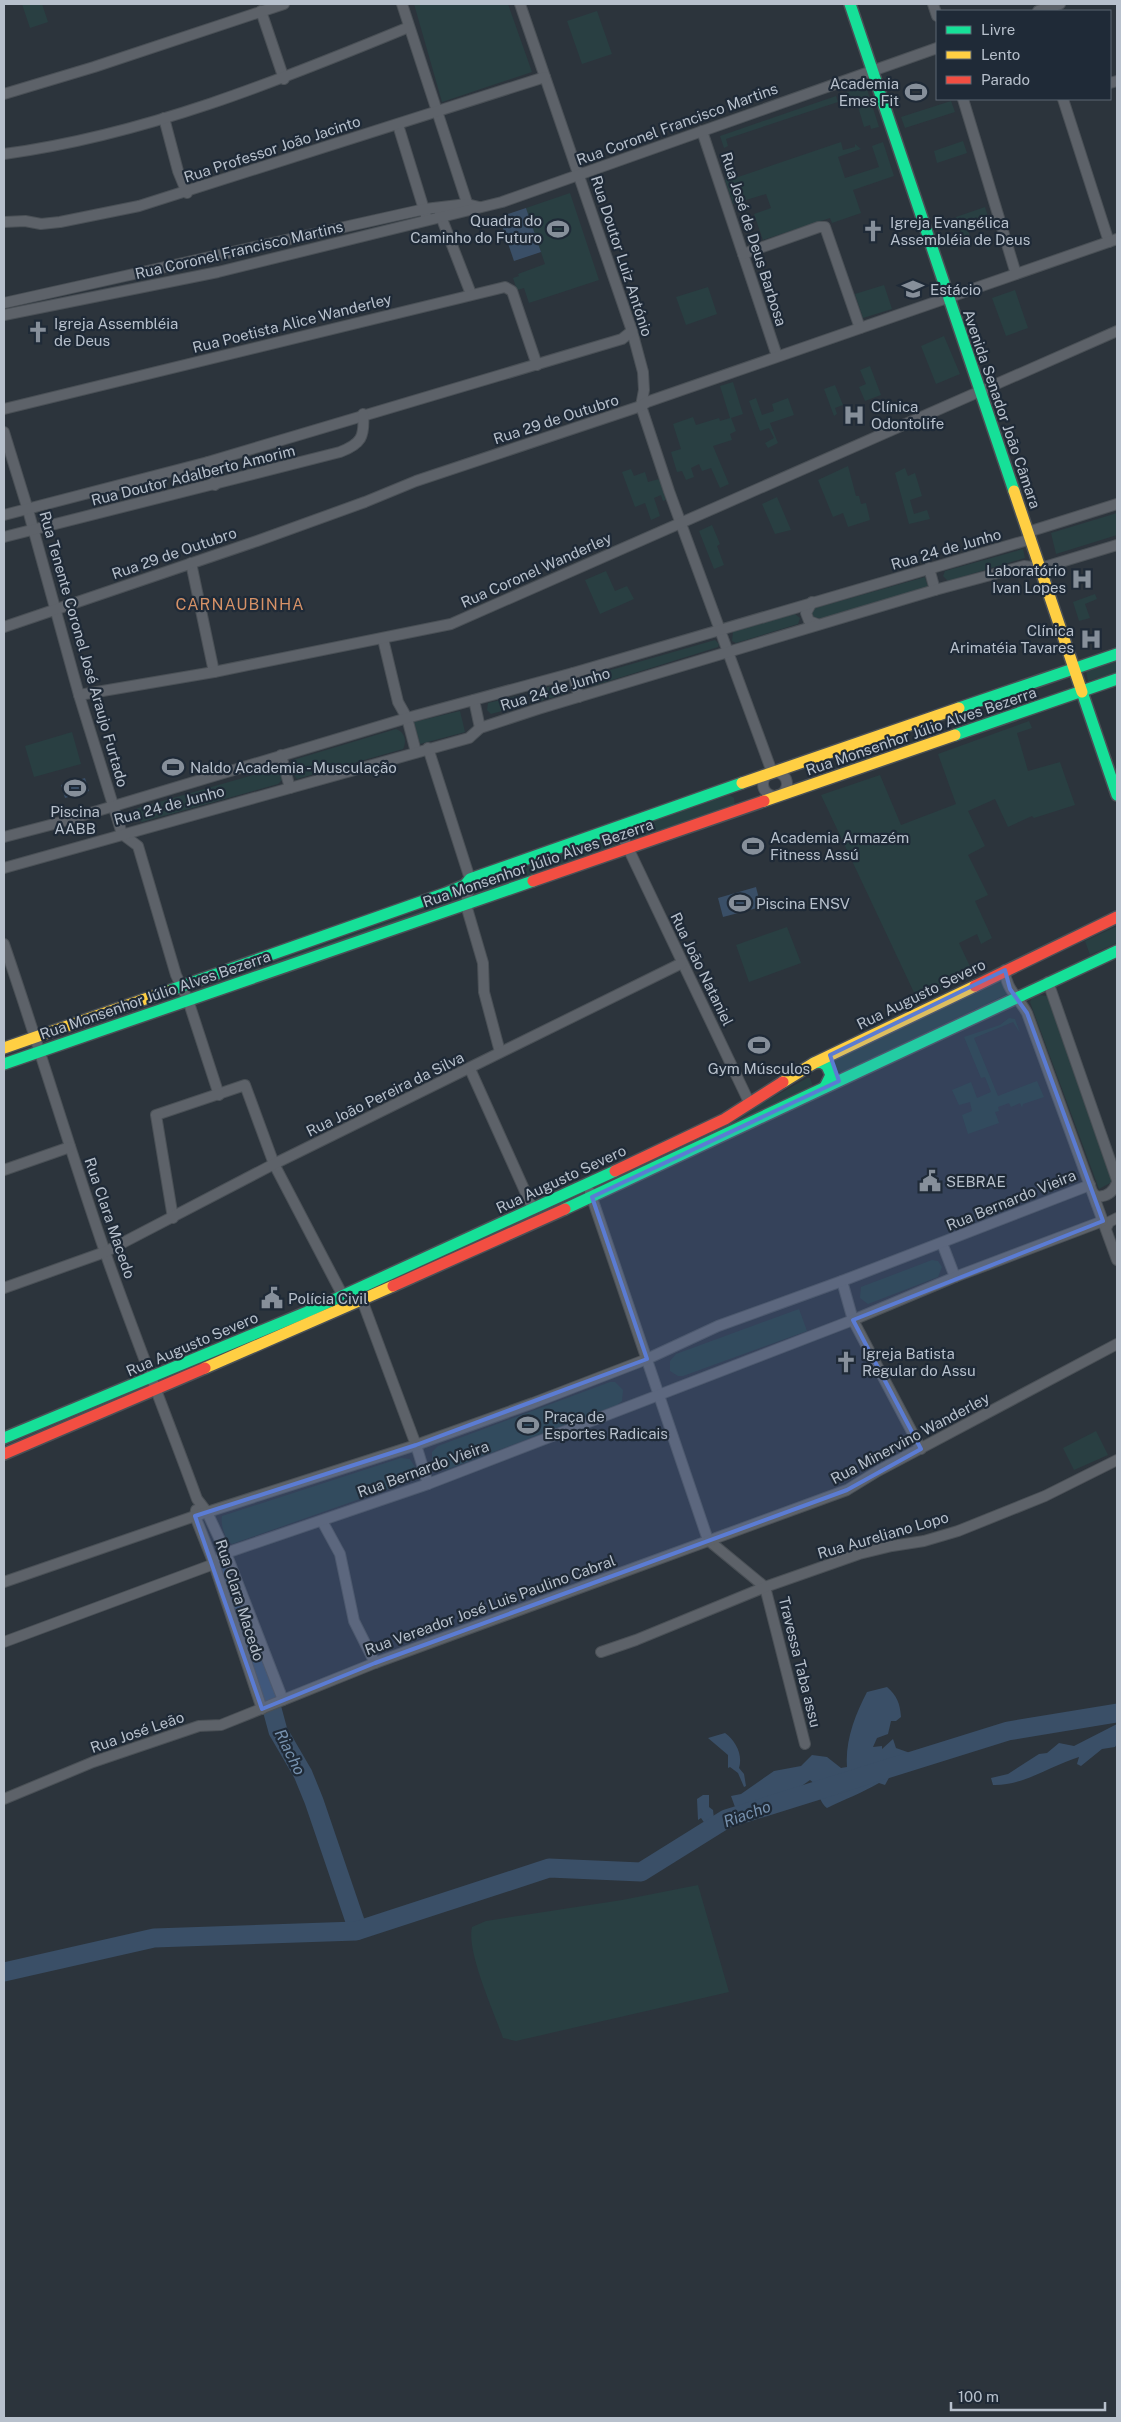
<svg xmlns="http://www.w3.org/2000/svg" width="1121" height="2422" font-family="'Public Sans',sans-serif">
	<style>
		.green { fill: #293f42 }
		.water { fill: #3a4f67 }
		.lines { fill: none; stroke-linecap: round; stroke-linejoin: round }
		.river { stroke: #3a4f67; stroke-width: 19 }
		.street-casing { stroke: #4a5056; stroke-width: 12 }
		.fast-casing { stroke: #4a5056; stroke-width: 14 }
		.slow-casing { stroke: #4a5056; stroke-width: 14 }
		.jam-casing { stroke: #4a5056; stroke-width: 14 }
		.street { stroke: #5d6269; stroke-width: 10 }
		.fast { stroke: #16e098; stroke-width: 11 }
		.slow { stroke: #ffcf43; stroke-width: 11 }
		.jam { stroke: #f24e42; stroke-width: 11 }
		.marked { fill: #5b7cd3; fill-opacity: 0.2; stroke: #5b7cd3; stroke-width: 4; stroke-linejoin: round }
		.labels { text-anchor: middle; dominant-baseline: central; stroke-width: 4.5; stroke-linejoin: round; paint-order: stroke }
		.poi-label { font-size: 15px; fill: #b7c0cc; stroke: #1f2a37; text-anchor: start }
		.street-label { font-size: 15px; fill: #b7c0cc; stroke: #1f2a37 }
		.neighbourhood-label { font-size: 16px; letter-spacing: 1px; fill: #d79267; stroke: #1f2a37 }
		.water-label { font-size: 16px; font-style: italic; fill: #7792af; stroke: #1f2a37 }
	</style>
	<rect width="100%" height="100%" fill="#2c343c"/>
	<g class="green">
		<polygon points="22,4 42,4 48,22 30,28"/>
		<polygon points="414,4 508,4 532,72 442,102"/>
		<polygon points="597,11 612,54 582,64 567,21"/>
		<polygon points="866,86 879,127 871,129 870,125 864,127 855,96 847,98 845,93"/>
		<polygon points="836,96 838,102 726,139 728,146 724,148 720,136"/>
		<polygon points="951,101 955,112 905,128 901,117"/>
		<polygon points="963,141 967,153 937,163 934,151"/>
		<polygon points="841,142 843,150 855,147 855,144 861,149 838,157 845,178 879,167 872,146 883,142 894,176 853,190 861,213 832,223 830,218 763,240 754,214 771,208 766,194 733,204 725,180 736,171 738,177"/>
		<polygon points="570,193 599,280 529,303 524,288 517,290 513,278 519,276 518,274 545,264 526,208"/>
		<polygon points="985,207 988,217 966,224 971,240 964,242 956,217"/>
		<polygon points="884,285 892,309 863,318 855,294"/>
		<polygon points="708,287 717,314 686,325 676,297"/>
		<polygon points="1015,290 1028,328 1006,336 992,298"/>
		<polygon points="944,336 960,374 936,384 921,346"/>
		<polygon points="870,366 881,395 865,401 859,387 866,384 860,370"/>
		<polygon points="733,382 743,414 731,418 736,431 730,434 732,440 713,446 729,484 720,488 711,468 702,471 699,464 691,468 694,477 686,480 682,471 677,472 671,452 681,449 673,424 693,417 696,425 719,418 720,421 730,418 720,386"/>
		<polygon points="835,385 843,405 835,408 837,414 834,416 824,389"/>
		<polygon points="756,398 762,415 774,411 772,404 788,398 794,415 770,423 778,443 768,448 765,443 774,438 769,428 760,431 749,401"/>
		<polygon points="848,466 856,496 859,496 861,504 866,503 870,520 848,527 843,513 833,517 818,480"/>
		<polygon points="905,468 908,476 915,473 922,496 910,500 914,514 927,510 930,519 909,524 895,473"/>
		<polygon points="631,469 634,476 645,472 648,482 659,479 666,500 663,501 661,495 654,498 660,516 651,520 645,503 635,507 622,472"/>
		<polygon points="777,497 791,530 775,534 762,504"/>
		<polygon points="1117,513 1117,535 1056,554 1051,533"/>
		<polygon points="712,525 720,544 717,546 724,565 714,569 699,531"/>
		<polygon points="1023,549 1025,558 948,581 943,576 945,571"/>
		<polygon points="606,571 615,591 627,586 634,599 600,614 585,580"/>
		<polygon points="925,577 928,587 815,620 812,618 812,609"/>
		<polygon points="1095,594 1097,599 1085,604 1090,618 1079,621 1073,602"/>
		<polygon points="795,614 800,618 798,624 736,643 732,641 733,632"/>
		<polygon points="715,640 719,644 718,647 593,686 587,684 587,679 590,676"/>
		<polygon points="1117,660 1117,673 1088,681 1086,671"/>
		<polygon points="563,683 568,687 568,691 565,694 537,702 532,697 534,691"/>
		<polygon points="517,696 523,700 520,706 491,714 487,710 488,703"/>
		<polygon points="460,711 465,732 420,744 414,722"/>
		<polygon points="1029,721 1032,728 1017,733 1028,771 1060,762 1075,805 1034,818 1032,816 1008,827 995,799 968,811 985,846 968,855 988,895 975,901 992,938 981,944 977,934 959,943 974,975 918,1001 821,795 880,775 901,825 956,804 938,754"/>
		<path d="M396,729C405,732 407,742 403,749L297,779L291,771L293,760Z"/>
		<polygon points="72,732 81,764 34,777 25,746"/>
		<polygon points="869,746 872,756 847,767 844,756"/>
		<polygon points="274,769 278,769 281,774 282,780 278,784 142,822 135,817 135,810 138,808"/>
		<polygon points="729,795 734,798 735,806 632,839 629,830"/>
		<polygon points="611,836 616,838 616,845 483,891 481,889 482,881"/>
		<polygon points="444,902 444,905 196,992 194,990"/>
		<polygon points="1117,926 1117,943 1090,955 1085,941"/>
		<polygon points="787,927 801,963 749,982 736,945"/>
		<polygon points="1004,980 1009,993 842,1073 836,1071 834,1061"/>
		<polygon points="1039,995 1047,996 1112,1182 1099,1189 1030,1002 1032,998"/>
		<polygon points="1009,1018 1015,1019 1020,1033 1013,1022 974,1038 998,1096 1037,1081 1044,1097 1023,1104 1022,1108 1020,1103 1011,1107 1009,1103 998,1107 999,1111 995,1112 999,1123 968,1134 962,1115 972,1111 970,1102 959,1105 952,1090 971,1082 977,1098 991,1092 985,1077 981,1078 964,1037 1000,1025"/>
		<polygon points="807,1078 810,1078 813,1086 597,1185 751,1110"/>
		<polygon points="932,1260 938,1261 942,1267 938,1277 868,1304 860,1298 861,1287"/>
		<polygon points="799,1309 807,1331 683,1376 678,1376 670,1371 670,1361 676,1354"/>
		<polygon points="610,1382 615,1382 623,1390 622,1401 617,1405 446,1470 438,1468 432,1461 432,1452 438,1446"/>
		<polygon points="1096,1431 1108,1455 1074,1470 1063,1448"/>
		<path d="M401,1458L410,1459L415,1467V1478L408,1482L232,1544C225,1540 220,1523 222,1516Z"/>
		<path d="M698,1885L729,1992L516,2041L503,2038C494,2012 466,1951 472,1927L486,1921L622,1900Z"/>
	</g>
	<g class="water">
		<polygon points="526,208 541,252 514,261 499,217"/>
		<polygon points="85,778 89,791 65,798 61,785"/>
		<polygon points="756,887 761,907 723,917 718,898"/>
		<path d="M887,1687C897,1696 900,1703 901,1717L896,1721H891L888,1734L877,1738L873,1747L882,1746V1749L893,1739L896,1748L913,1754L912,1759C902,1757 896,1764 887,1764L891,1774L885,1785L879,1783C862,1793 845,1799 827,1808C817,1800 819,1786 810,1780L796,1790L799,1801L795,1805L785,1795L779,1798L780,1807L768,1813L749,1804L735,1807L731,1796L741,1794L774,1771L801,1766L812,1755L827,1757L841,1768L847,1767C845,1741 855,1715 867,1692Z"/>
		<path d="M1117,1724V1744L1115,1747L1102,1749L1081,1766L1077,1764L1079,1757C1050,1766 1023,1786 993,1785L991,1778L1008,1774L1039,1754L1047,1753L1059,1743L1074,1746Z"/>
		<path d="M725,1733C736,1741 743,1755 739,1768L744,1774L746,1786L744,1787L738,1773L730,1767L728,1768V1755L708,1738Z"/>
		<polygon points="703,1795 709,1795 709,1807 713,1810 714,1819 720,1827 710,1831 701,1818 698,1820 697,1799"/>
	</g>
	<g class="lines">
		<g class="river">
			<polyline points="225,1572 265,1683 278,1731 303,1774 314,1801 358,1930"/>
			<polyline points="4,1972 154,1938 356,1931 549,1868 641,1872 726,1819 1008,1731 1117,1713"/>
		</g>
		<g class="street-casing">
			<g id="street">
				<polyline points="402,4 469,209"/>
				<polyline points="520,4 632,331 643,372 644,390 641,406 669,491 772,772"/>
				<polyline points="933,4 937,16"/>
				<polyline points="261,11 284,79"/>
				<polyline points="1038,11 1060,4"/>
				<polyline points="1110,83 1117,81"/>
				<polyline points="4,94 94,67 284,4"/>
				<polyline points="963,99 1016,274"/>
				<polyline points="1063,99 1109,242"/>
				<polyline points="164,118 178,171 187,193"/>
				<polyline points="398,125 426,216"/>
				<polyline points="702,131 777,356"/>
				<path d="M4,154C145,135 278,81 409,27"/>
				<polyline points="440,214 471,294"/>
				<polyline points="4,222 25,221 41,224 60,222 139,206 545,77"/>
				<polyline points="743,254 819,227 825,227 860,328"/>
				<polyline points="4,303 425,209 467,204 479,207"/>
				<polyline points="4,315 218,272 502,202 937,48"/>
				<polyline points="4,409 505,287 512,291 537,365"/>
				<polyline points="4,432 28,510 79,695 122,834 138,846 176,975 188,1000 219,1095"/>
				<polyline points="208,462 215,485"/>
				<polyline points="4,515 208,462 622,339 632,331"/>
				<polyline points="1028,532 1117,504"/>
				<path d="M4,537L340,452C361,444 365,437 363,414"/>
				<polyline points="191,563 214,672"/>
				<polyline points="929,568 935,590"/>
				<polyline points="812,602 806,613 809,621 817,624"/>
				<polyline points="4,627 257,541 365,502 416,481 641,406 647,402 1117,239"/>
				<polyline points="383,639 398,702 407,718 416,752"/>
				<polyline points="573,673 579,697"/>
				<polyline points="79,695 214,672 451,624 1117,331"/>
				<polyline points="474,700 480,728"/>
				<polyline points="428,748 470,879 466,905 483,963 484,992 500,1052"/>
				<polyline points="281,755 290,788"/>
				<circle cx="775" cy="784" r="12"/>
				<polyline points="618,827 749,1102"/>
				<polyline points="4,837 54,824 407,718 573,673 1031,539"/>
				<polyline points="4,868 469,738 480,728 538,709 935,590 1024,566 1041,568 1117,545"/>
				<path d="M4,944C39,1046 70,1150 105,1252C134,1335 167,1417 197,1499L207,1512L226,1553L283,1700"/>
				<path d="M1005,970C1005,988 1019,998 1027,1013L1117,1260"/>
				<polyline points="1048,982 1117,1180"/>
				<polyline points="470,1069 533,1209"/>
				<polyline points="4,1170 70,1147"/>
				<polyline points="590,1192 708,1540"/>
				<path d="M1094,1194L1096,1196C1106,1198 1113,1192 1117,1183"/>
				<polyline points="173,1218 156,1115 245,1085 274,1164 343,1296"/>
				<polyline points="1106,1228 1109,1222 1117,1218"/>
				<polyline points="942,1243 955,1277"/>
				<polyline points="842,1281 853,1320 921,1449"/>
				<polyline points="4,1288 105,1252 274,1164 682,963"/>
				<polyline points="362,1300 416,1445 428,1484"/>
				<polyline points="196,1510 195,1516 214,1564 262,1709"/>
				<polyline points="322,1521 340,1554 354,1621 375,1663"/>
				<polyline points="708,1540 765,1587"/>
				<polyline points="4,1582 195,1516 416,1445 533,1403 647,1359 718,1326 842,1281 1090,1185"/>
				<polyline points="765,1587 805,1744"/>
				<polyline points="4,1642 214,1564 226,1553 428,1484 853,1320 955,1277 1103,1221"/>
				<polyline points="601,1652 636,1640 765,1587 859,1554 892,1546 924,1541 958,1531 1045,1496 1117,1460"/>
				<polyline points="4,1799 93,1762 199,1726 221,1725 375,1663 847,1490 878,1471 1117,1344"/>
			</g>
		</g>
		<g class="fast-casing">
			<g id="fast">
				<polyline points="850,4 1014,491"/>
				<polyline points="1082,692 1117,795"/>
				<polyline points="959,708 1117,654"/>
				<polyline points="955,735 1117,679"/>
				<polyline points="168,991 446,893 465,885 470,879 742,783"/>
				<polyline points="814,1063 821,1062 827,1066 831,1075 825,1087"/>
				<polyline points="4,1064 533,881"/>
				<polyline points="565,1209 1117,951"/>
				<polyline points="4,1438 307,1312 615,1171"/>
			</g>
		</g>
		<g class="slow-casing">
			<g id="slow">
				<polyline points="1014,491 1082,692"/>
				<polyline points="742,783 959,708"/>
				<polyline points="764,801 955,735"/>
				<polyline points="4,1048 168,991"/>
				<polyline points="783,1082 814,1063 975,986"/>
				<polyline points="205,1368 393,1286"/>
			</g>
		</g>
		<g class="jam-casing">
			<g id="jam">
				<polyline points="533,881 764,801"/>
				<polyline points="975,986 1117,917"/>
				<polyline points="615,1171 725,1119 783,1082"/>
				<polyline points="393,1286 565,1209"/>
				<polyline points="4,1454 205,1368"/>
			</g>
		</g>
		<use href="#street" class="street"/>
		<use href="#fast" class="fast"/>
		<use href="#slow" class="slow"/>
		<use href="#jam" class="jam"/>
	</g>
	<path class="marked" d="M1005,970L1010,989L1027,1013L1103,1221L853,1320L921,1449L847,1490L375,1663L262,1709L195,1516L416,1445L647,1359L592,1197L839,1081L830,1055Z"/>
	<defs>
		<g id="stadium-bare" transform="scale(1.725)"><path d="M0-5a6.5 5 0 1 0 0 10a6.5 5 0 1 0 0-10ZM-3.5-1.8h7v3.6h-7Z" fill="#868f9a" stroke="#1f2a37" stroke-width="2.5" paint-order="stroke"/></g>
		<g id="church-bare" transform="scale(1.725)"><path d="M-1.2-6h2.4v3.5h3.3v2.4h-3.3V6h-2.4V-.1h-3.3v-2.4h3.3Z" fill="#868f9a" stroke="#1f2a37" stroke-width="2.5" paint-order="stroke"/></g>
		<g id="university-bare" transform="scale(1.725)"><path d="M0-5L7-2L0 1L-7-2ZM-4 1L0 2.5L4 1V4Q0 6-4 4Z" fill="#868f9a" stroke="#1f2a37" stroke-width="2.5" paint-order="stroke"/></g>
		<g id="hospital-bare" transform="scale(1.725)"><path d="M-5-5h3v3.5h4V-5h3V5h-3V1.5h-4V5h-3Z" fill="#868f9a" stroke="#1f2a37" stroke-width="2.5" paint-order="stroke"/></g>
		<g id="civic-bare" transform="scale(1.725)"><path d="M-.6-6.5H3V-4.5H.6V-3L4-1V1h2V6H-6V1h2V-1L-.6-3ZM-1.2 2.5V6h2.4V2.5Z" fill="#868f9a" stroke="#1f2a37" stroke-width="2.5" paint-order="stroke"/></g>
	</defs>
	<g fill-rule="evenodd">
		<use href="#stadium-bare" x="916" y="92"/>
		<use href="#stadium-bare" x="558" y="229"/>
		<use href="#church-bare" x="873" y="231"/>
		<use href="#university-bare" x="913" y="289"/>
		<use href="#church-bare" x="38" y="332"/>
		<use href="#hospital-bare" x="854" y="415"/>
		<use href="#hospital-bare" x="1082" y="579"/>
		<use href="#hospital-bare" x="1091" y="639"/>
		<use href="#stadium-bare" x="173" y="767"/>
		<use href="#stadium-bare" x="75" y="788"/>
		<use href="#stadium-bare" x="753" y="846"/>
		<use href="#stadium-bare" x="740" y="903"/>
		<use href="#stadium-bare" x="759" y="1045"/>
		<use href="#civic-bare" x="930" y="1181"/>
		<use href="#civic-bare" x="272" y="1298"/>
		<use href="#church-bare" x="846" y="1362"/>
		<use href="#stadium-bare" x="528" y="1425"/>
	</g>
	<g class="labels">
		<g class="poi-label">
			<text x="899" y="83" text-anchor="end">Academia<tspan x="899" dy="17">Emes Fit</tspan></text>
			<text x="542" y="220" text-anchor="end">Quadra do<tspan x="542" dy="17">Caminho do Futuro</tspan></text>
			<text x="890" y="222">Igreja Evangélica<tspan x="890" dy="17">Assembléia de Deus</tspan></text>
			<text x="930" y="289">Estácio</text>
			<text x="54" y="323">Igreja Assembléia<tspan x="54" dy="17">de Deus</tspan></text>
			<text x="871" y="406">Clínica<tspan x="871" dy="17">Odontolife</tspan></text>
			<text x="1066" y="570" text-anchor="end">Laboratório<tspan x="1066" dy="17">Ivan Lopes</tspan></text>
			<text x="1074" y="630" text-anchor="end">Clínica<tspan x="1074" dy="17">Arimatéia Tavares</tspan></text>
			<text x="190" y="767">Naldo Academia - Musculação</text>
			<text x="75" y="811" text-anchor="middle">Piscina<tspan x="75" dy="17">AABB</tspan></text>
			<text x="770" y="837">Academia Armazém<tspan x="770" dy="17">Fitness Assú</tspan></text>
			<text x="756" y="903">Piscina ENSV</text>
			<text x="759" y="1068" text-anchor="middle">Gym Músculos</text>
			<text x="946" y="1181">SEBRAE</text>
			<text x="288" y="1298">Polícia Civil</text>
			<text x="862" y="1353">Igreja Batista<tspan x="862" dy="17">Regular do Assu</tspan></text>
			<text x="544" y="1416">Praça de<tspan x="544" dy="17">Esportes Radicais</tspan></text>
		</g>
		<g class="street-label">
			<text transform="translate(677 124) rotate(-20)">Rua Coronel Francisco Martins</text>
			<text transform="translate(272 149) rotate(-18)">Rua Professor João Jacinto</text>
			<text transform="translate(754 239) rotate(72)">Rua José de Deus Barbosa</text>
			<text transform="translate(239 250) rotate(-13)">Rua Coronel Francisco Martins</text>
			<text transform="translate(622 256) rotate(72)">Rua Doutor Luiz António</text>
			<text transform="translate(292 323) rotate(-14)">Rua Poetista Alice Wanderley</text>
			<text transform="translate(1002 409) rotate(71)">Avenida Senador João Câmara</text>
			<text transform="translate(556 419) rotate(-18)">Rua 29 de Outubro</text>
			<text transform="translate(193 475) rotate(-14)">Rua Doutor Adalberto Amorim</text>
			<text transform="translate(946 549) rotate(-16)">Rua 24 de Junho</text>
			<text transform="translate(174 553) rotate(-19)">Rua 29 de Outubro</text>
			<text transform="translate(536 570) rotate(-24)">Rua Coronel Wanderley</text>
			<text transform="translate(84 649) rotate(74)">Rua Tenente Coronel José Araujo Furtado</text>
			<text transform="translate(555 689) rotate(-17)">Rua 24 de Junho</text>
			<text transform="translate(921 731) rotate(-19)">Rua Monsenhor Júlio Alves Bezerra</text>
			<text transform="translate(169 805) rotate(-15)">Rua 24 de Junho</text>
			<text transform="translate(538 863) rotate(-19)">Rua Monsenhor Júlio Alves Bezerra</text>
			<text transform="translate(702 969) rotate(64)">Rua João Nataniel</text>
			<text transform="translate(921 994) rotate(-26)">Rua Augusto Severo</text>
			<text transform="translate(155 995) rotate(-19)">Rua Monsenhor Júlio Alves Bezerra</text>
			<text transform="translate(385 1094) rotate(-26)">Rua João Pereira da Silva</text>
			<text transform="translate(561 1179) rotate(-25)">Rua Augusto Severo</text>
			<text transform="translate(1011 1200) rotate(-22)">Rua Bernardo Vieira</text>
			<text transform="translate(110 1218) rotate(71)">Rua Clara Macedo</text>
			<text transform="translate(192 1344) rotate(-23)">Rua Augusto Severo</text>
			<text transform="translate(910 1438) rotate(-28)">Rua Minervino Wanderley</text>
			<text transform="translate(423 1469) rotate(-20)">Rua Bernardo Vieira</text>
			<text transform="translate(883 1535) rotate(-16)">Rua Aureliano Lopo</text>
			<text transform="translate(240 1600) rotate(72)">Rua Clara Macedo</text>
			<text transform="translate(490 1605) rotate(-20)">Rua Vereador José Luis Paulino Cabral</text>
			<text transform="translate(800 1662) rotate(76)">Travessa Taba assu</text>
			<text transform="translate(137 1732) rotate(-19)">Rua José Leão</text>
		</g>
		<g class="neighbourhood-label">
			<text x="240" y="604">CARNAUBINHA</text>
		</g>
		<g class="water-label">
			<text transform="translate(290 1752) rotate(64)">Riacho</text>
			<text transform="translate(747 1814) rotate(-20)">Riacho</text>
		</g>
	</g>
	<rect width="1121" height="2422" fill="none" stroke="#b7c0cc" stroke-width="10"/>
	<rect x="936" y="10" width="175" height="90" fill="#1f2a37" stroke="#5c6673"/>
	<rect x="946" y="26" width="25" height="8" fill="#16e098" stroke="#5c6673"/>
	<text x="981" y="35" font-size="15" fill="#b7c0cc">Livre</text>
	<rect x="946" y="51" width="25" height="8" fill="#ffcf43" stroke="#5c6673"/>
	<text x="981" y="60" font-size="15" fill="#b7c0cc">Lento</text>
	<rect x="946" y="76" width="25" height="8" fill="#f24e42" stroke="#5c6673"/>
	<text x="981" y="85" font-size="15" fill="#b7c0cc">Parado</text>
	<path d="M951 2402v8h154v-8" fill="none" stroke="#b7c0cc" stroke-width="2.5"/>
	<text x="958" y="2402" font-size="15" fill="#b7c0cc" stroke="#1f2a37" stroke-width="4" paint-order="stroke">100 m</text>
</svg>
